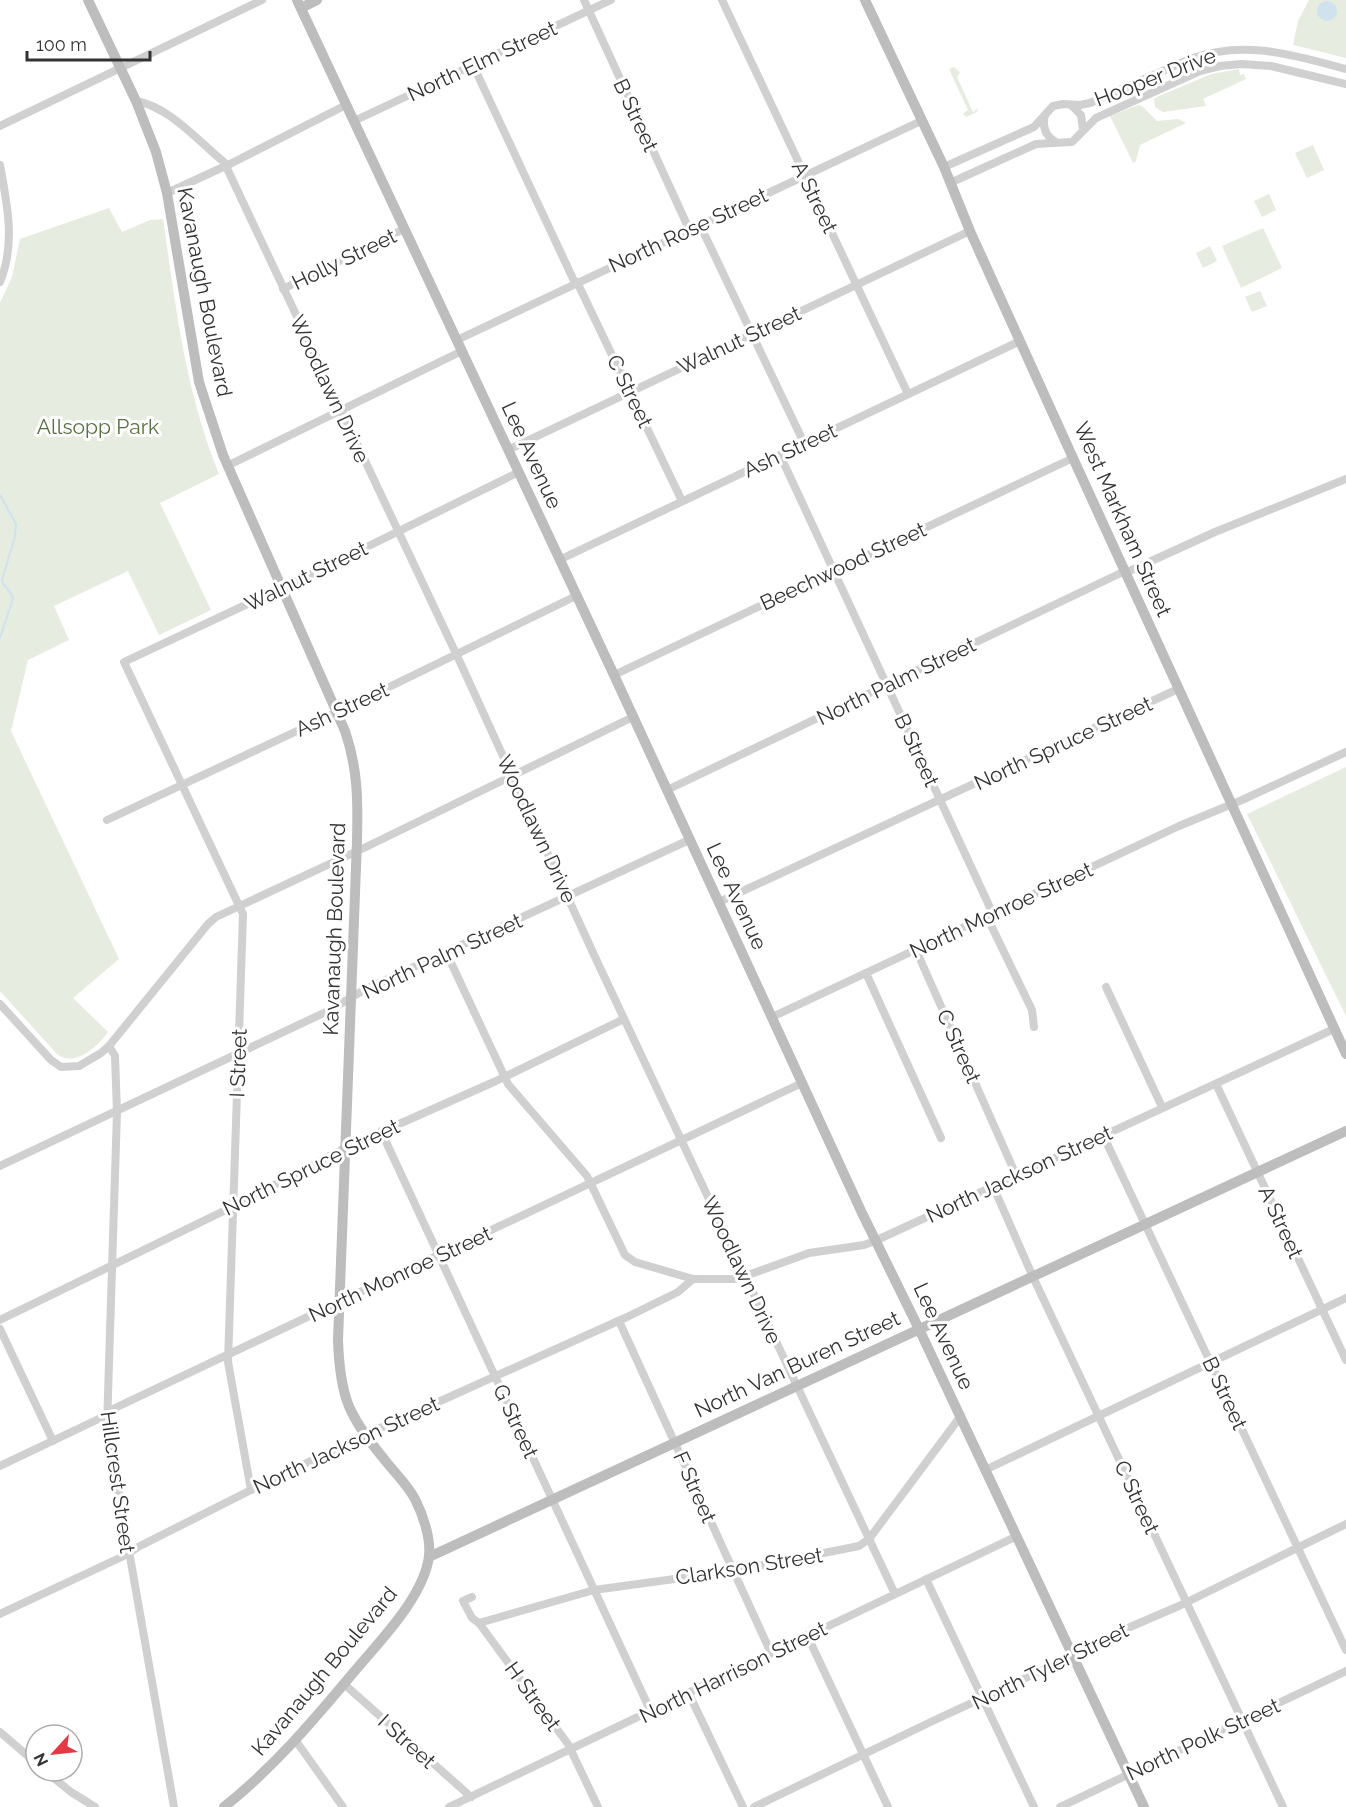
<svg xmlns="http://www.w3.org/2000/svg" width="1346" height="1807" font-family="Raleway,sans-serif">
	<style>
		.green { fill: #e6ecdf }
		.water { fill: #cfe2ee }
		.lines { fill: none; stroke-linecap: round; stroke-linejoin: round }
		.stream { stroke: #cfe2ee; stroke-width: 2 }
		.street { stroke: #d0d0d0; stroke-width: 8 }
		.secondary { stroke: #bdbdbd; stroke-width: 10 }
		.labels { text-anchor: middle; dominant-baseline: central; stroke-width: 6; stroke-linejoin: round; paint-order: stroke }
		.street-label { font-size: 21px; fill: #333; stroke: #fff }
		.park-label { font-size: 21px; fill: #56703f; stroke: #fff }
	</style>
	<rect width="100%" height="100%" fill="#fff"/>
	<g class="green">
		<polygon points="1309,0 1346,0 1346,58 1293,45 1298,21"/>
		<polygon points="954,67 960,72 957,77 973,112 978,108 977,112 966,117 963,114 968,110 949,69"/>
		<polygon points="1239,69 1240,75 1244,74 1246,79 1203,99 1206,106 1163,112 1155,107 1154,99 1157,97 1211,74"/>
		<polygon points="1138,105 1142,106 1157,121 1178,119 1186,123 1140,145 1136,161 1133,163 1110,116"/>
		<polygon points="1313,145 1324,170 1307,178 1295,153"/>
		<polygon points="1269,194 1276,210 1262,217 1254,201"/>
		<path d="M109,208L122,232L150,220L163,219C176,308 185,390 219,474L160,503L211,610L159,635L128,571L54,606L69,640L28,660L11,731L119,959L73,998L108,1032C98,1047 74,1068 57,1054L0,991V303L12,277L20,239Z"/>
		<polygon points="1263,228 1282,268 1241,288 1222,246"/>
		<polygon points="1210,246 1217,261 1203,268 1196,253"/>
		<polygon points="1260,291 1267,306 1252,312 1245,297"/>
		<polygon points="1346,767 1346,1016 1247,814"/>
	</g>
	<circle class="water" cx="1327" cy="11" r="10"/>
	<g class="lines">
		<path class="stream" d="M0,495L16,524L15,536L2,580C3,588 11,589 13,599L0,638"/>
		<g class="street">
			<polyline points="584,0 689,229"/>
			<polyline points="722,0 908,394"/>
			<polyline points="473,65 575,283"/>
			<path d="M136,101C170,107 198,141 224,162L460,662L595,957L895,1594"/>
			<polyline points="1071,105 1081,115 1083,130"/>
			<path d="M1045,115C1042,127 1045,136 1056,142"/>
			<polyline points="354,121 611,0"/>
			<polyline points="0,126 262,0"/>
			<path d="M0,165C7,204 16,243 0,282"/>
			<path d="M944,167L1034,127L1053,106L1063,104L1080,105L1090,103L1190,59C1244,39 1294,55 1346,69"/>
			<polyline points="950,183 1036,144 1072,142 1096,118 1200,71 1220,66 1241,64 1271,66 1346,84"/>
			<polyline points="167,193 232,163 346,105"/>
			<polyline points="700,225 804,443"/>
			<polyline points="577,282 682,501"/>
			<polyline points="283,289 404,229"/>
			<polyline points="457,340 921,121"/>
			<polyline points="508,450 970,231"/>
			<polyline points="780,455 993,914"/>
			<polyline points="227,466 462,351"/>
			<polyline points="559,560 1020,341"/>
			<polyline points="1125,573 1215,532 1346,479"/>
			<polyline points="614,675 1073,458"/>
			<polyline points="667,790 1125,571"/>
			<polyline points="107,820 346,708 576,596"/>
			<polyline points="719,902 1178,689"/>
			<polyline points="987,917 1032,1010 1034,1027"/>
			<polyline points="916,950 1016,1175"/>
			<polyline points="446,952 508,1084 587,1176 625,1255 635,1262 693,1279 737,1279 809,1253 864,1245 877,1240 1334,1029"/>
			<polyline points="866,973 941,1138"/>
			<polyline points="1106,987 1162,1107"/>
			<polyline points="0,1004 51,1060 61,1067 79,1066 101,1053 109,1046 208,924 216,917 368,846 633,717"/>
			<polyline points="772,1017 1179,826 1242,800 1346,752"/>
			<polyline points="109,1046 115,1056 117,1112 107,1426 174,1807"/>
			<polyline points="1216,1084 1346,1360"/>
			<polyline points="381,1131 651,1712"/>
			<polyline points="1103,1135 1346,1650"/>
			<polyline points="0,1166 330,1010 364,990 689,840"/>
			<polyline points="993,1186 1033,1277 1283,1807"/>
			<polyline points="0,1320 234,1206 345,1148 496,1081 624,1019"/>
			<polyline points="619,1321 771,1653"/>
			<polyline points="0,1329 53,1441"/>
			<polyline points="0,1466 107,1415 115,1408 802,1083"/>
			<polyline points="985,1470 1346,1298"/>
			<polyline points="251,1490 228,1362 243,914 124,662 324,568 519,472"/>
			<polyline points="926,1579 1034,1807"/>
			<polyline points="472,1597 463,1601 472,1618 479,1623 568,1744 598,1807"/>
			<polyline points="0,1614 128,1554 138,1547 251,1490 356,1439 627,1317 678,1292 693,1279"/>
			<polyline points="479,1623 594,1590 733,1571 859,1546 869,1539 960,1417"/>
			<polyline points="807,1635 888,1807"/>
			<polyline points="344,1684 471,1797"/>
			<polyline points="689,1694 743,1807"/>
			<polyline points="0,1732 36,1763"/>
			<polyline points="296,1741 343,1807"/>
			<polyline points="45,1771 71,1792 95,1807"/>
			<polyline points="449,1807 1017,1536"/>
			<polyline points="754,1807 937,1719 1073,1656 1130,1627 1179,1606 1346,1524"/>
			<polyline points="1060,1807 1346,1671"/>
		</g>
		<g class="secondary">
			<path d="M88,0L136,101L156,152L167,193L199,382L223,455L345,731C358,769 358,801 357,841L338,1340C340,1397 348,1415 384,1459C394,1472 407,1484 415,1499C423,1515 431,1538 429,1556C424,1597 379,1642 353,1673C313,1721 273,1768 224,1807"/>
			<polyline points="297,0 614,675 862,1213 919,1329 1144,1807"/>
			<polyline points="865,0 944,167 970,231 1073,458 1346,1054"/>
			<polyline points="301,8 317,0"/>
			<polyline points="429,1557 1346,1131"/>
		</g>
	</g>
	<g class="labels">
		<g class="street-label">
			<text transform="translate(482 61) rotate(-25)">North Elm Street</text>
			<text transform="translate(1155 77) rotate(-21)">Hooper Drive</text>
			<text transform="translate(636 115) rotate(65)">B Street</text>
			<text transform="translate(815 197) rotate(64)">A Street</text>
			<text transform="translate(688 230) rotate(-25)">North Rose Street</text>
			<text transform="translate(344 259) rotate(-26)">Holly Street</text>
			<text transform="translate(205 292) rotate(79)">Kavanaugh Boulevard</text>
			<text transform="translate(739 340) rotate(-25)">Walnut Street</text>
			<text transform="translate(330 389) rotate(65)">Woodlawn Drive</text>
			<text transform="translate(630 391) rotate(64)">C Street</text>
			<text transform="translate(790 450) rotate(-25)">Ash Street</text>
			<text transform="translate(532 455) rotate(65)">Lee Avenue</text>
			<text transform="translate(1123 519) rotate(66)">West Markham Street</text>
			<text transform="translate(843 566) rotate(-25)">Beechwood Street</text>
			<text transform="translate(306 576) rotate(-26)">Walnut Street</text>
			<text transform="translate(896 681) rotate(-26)">North Palm Street</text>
			<text transform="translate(342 709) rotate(-25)">Ash Street</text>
			<text transform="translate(1063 743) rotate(-25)">North Spruce Street</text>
			<text transform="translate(917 750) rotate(65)">B Street</text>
			<text transform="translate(537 829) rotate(65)">Woodlawn Drive</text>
			<text transform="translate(737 896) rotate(65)">Lee Avenue</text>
			<text transform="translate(1001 910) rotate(-25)">North Monroe Street</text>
			<text transform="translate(334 929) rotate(-88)">Kavanaugh Boulevard</text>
			<text transform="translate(442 956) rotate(-25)">North Palm Street</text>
			<text transform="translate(959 1046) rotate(66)">C Street</text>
			<text transform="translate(238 1063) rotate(-88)">I Street</text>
			<text transform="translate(311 1167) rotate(-26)">North Spruce Street</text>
			<text transform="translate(1019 1174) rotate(-25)">North Jackson Street</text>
			<text transform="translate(1281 1222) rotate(65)">A Street</text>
			<text transform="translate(742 1270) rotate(65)">Woodlawn Drive</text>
			<text transform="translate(400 1274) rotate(-25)">North Monroe Street</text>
			<text transform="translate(944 1336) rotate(65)">Lee Avenue</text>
			<text transform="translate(797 1364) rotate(-25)">North Van Buren Street</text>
			<text transform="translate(1225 1393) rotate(65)">B Street</text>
			<text transform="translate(516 1421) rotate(65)">G Street</text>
			<text transform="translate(346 1445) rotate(-25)">North Jackson Street</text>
			<text transform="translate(118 1482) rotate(82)">Hillcrest Street</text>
			<text transform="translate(695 1487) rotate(66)">F Street</text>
			<text transform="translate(1137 1497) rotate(65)">C Street</text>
			<text transform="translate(749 1566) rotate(-9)">Clarkson Street</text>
			<text transform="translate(1050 1666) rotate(-26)">North Tyler Street</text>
			<text transform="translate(324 1671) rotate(-50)">Kavanaugh Boulevard</text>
			<text transform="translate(733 1672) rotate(-26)">North Harrison Street</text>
			<text transform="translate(533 1696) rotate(54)">H Street</text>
			<text transform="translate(1203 1739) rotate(-25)">North Polk Street</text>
			<text transform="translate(407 1741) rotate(42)">I Street</text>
		</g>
		<g class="park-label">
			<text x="98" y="426">Allsopp Park</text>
		</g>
	</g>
	<g transform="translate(54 1753) rotate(243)"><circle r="28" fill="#ffffff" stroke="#adadad" stroke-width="1.5"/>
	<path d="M0-4.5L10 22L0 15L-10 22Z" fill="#e63946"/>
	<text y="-9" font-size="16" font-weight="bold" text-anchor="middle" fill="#333333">N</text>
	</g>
	<path d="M27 51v9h123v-9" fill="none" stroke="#333333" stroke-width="3"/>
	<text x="36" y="51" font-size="18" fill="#333333" stroke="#ffffff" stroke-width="4.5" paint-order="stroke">100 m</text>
</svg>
